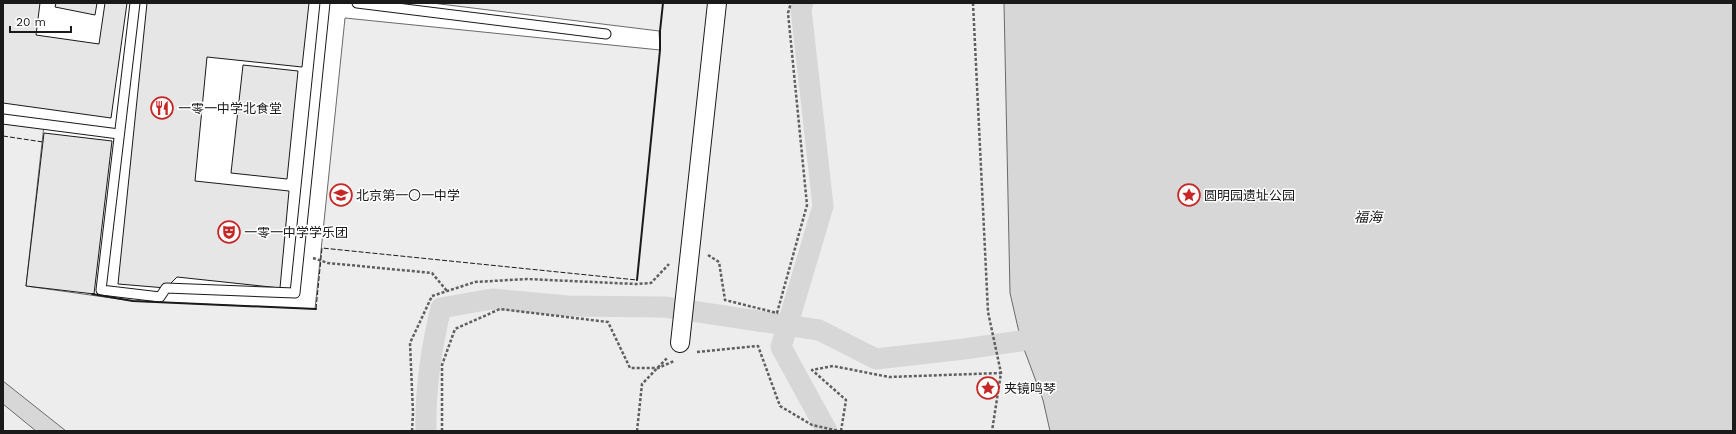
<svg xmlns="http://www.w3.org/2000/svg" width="1736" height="434" font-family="'Work Sans','Noto Sans SC',sans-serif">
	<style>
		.built { fill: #ededed; stroke: #6a6a6a }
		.water { fill: #d7d7d7; stroke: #6a6a6a }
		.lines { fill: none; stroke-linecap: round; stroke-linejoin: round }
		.canal { stroke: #d7d7d7; stroke-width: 21 }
		.building { fill: #e6e6e6; stroke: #1a1a1a }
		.lane-casing { stroke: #1a1a1a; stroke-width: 11 }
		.street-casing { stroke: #1a1a1a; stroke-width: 20 }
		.path { stroke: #5f5f5f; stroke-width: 2.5; stroke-dasharray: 3 2; stroke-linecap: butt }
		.lane { stroke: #fff; stroke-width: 9 }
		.street { stroke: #fff; stroke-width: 18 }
		.fence { stroke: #1a1a1a; stroke-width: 1; stroke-dasharray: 5 2; stroke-linecap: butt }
		.wall { stroke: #1a1a1a; stroke-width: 2 }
		.labels { text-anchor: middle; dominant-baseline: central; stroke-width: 3; stroke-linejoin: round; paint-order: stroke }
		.poi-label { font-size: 13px; fill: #1a1a1a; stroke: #fff; text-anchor: start }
		.water-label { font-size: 14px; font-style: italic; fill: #1a1a1a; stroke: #fff }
	</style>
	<rect width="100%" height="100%" fill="#fff"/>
	<polygon class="built" points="432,3 1733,3 1733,431 3,431 3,119 44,125 26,286 133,301 315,309 345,18 660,50 659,31"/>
	<g class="water">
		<polygon points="1004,3 1733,3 1733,431 1050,431 1043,400 1021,341 1010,293"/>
		<polygon points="3,381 66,431 36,431 3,404"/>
	</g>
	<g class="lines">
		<g class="canal">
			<polyline points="803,3 801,9 823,206 781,347 827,431"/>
			<path d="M426,431C425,389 431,349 441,308L492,299L568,306L665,307L819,330L876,359L964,349L1021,341"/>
		</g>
	</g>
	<g class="building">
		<polygon points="3,3 40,3 36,35 99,44 105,3 127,3 111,118 3,103"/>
		<polygon points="56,3 97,3 95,15 55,7"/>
		<polygon points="147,3 309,3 302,67 207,57 195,181 289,191 280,288 177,277 166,288 118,284"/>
		<polygon points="243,65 298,71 287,179 231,173"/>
		<polygon points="44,133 112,141 94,294 26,286"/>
	</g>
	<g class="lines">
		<g class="lane-casing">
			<g id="lane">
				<polyline points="135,3 101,290 160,297 166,288 295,293 325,3"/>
				<polyline points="357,3 606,34"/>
				<polyline points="3,119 119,134"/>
			</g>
		</g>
		<g class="street-casing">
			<polyline id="street" points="680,343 717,3"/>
		</g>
		<g class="path">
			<polyline points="973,3 988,312 1001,373"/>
			<polyline points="708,255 719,262 725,300 777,313 807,205 788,13 791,3"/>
			<polyline points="313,258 328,263 432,273 447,291"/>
			<polyline points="697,352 758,346 780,406 812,425 839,431"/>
			<polyline points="412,431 413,413 410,343 432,296 475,282 527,279 636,284 651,283 669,264"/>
			<polyline points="442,431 442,365 455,329 500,309 608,322 630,368 658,368 674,361"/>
			<polyline points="637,431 642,384 668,357"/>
			<polyline points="841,431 846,400 812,370 833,366 889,377 1001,373 992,431"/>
		</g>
		<use href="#lane" class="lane"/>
		<use href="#street" class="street"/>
		<g class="fence">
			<polyline points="3,136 43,142"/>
			<polyline points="316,309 322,248 637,280"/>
		</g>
		<g class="wall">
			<polyline points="637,280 660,50 660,31 663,3"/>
			<polyline points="92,294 133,301 316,309"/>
		</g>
	</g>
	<defs>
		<g id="restaurant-ring" transform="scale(1.15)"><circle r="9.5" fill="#fff" stroke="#c62828" stroke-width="1.5"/><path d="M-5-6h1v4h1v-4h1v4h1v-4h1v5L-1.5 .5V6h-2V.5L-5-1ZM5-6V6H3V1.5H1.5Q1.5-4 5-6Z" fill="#c62828"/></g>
		<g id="school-ring" transform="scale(1.15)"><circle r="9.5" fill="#fff" stroke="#c62828" stroke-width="1.5"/><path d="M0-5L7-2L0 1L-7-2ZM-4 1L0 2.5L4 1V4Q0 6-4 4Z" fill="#c62828"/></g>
		<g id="sight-ring" transform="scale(1.15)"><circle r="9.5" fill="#fff" stroke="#c62828" stroke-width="1.5"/><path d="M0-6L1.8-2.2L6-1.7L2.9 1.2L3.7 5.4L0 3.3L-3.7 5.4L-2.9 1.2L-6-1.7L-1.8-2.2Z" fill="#c62828"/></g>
		<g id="theatre-ring" transform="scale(1.15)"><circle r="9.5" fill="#fff" stroke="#c62828" stroke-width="1.5"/><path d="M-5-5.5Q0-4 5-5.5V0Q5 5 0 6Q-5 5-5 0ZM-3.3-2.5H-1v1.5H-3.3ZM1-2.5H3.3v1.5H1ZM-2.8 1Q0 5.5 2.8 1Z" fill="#c62828"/></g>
	</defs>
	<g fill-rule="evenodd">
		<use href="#restaurant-ring" x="162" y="108"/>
		<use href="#school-ring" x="341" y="195"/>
		<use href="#sight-ring" x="1189" y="195"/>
		<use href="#theatre-ring" x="229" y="232"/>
		<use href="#sight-ring" x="988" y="388"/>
	</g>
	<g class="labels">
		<g class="poi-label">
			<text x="178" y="108">一零一中学北食堂</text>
			<text x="356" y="195">北京第一〇一中学</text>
			<text x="1204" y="195">圆明园遗址公园</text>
			<text x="244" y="232">一零一中学学乐团</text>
			<text x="1004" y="388">夹镜鸣琴</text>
		</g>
		<g class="water-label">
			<text x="1368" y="217">福海</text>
		</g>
	</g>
	<rect width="1736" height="434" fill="none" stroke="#1a1a1a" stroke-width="8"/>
	<path d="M10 26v6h61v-6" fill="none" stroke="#1a1a1a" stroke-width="2"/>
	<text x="16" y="26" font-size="12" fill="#1a1a1a" stroke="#ffffff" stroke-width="3" paint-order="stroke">20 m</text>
</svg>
